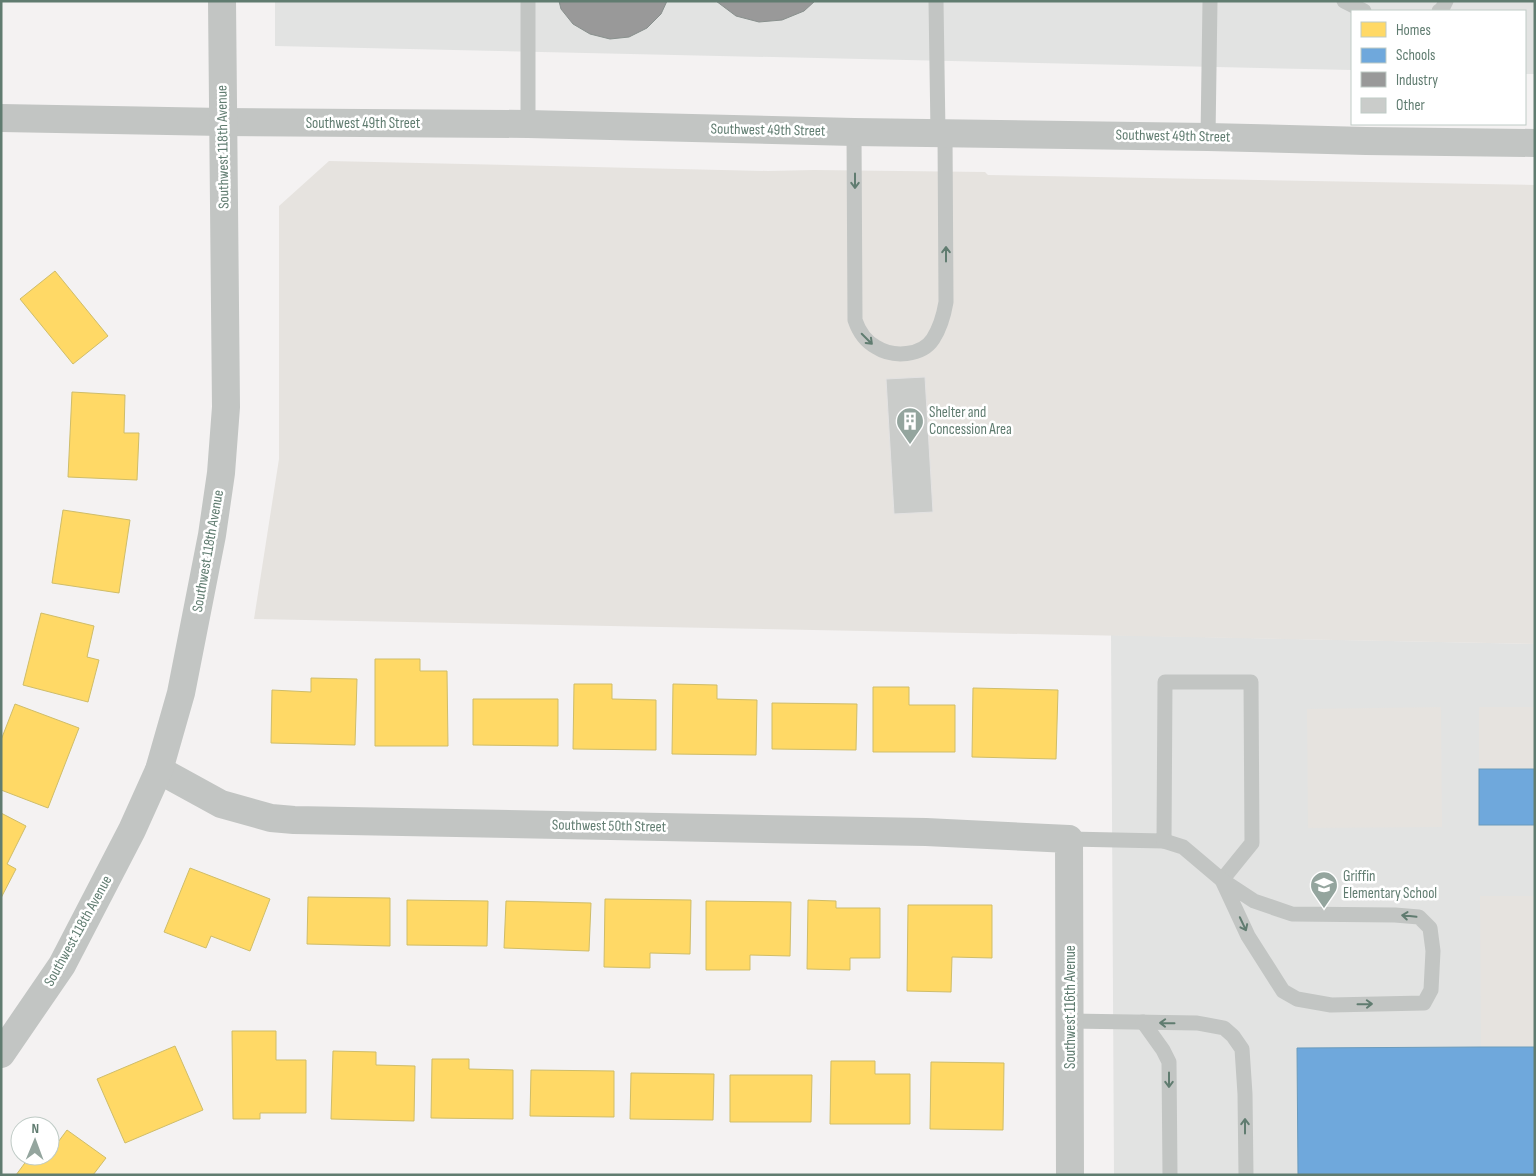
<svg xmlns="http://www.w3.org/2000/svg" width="1536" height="1176" font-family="'Sofia Sans Condensed',sans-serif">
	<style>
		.built { fill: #e2e3e2 }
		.green { fill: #e6e3df }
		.homes { fill: #ffd966; stroke: #cfbd69 }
		.schools { fill: #6fa8dc; stroke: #6a9bbc }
		.industry { fill: #999; stroke: #88908d }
		.building { fill: #caccca; stroke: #e3e2e2 }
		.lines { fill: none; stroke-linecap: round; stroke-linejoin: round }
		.lane { stroke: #c2c5c3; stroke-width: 15 }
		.street { stroke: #c2c5c3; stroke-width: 28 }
		.oneway { stroke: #607c70 }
		.labels { text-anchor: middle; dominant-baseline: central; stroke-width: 5; stroke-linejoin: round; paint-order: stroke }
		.street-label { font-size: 15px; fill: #607c70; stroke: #fff }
		.poi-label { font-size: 15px; fill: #607c70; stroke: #fff; text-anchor: start }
	</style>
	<rect width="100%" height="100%" fill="#f4f2f2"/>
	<g class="built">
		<polygon points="275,1 1535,1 1535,74 1525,74 1525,11 1352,11 1352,70 275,46"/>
		<polygon points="1111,635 1535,644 1535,1175 1114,1175"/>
	</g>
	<g class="green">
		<polygon points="329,161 768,171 814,170 985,172 988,175 1535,185 1535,644 254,619 279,459 279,206"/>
		<polygon points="1441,707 1442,827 1308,828 1307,709"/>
		<rect x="1479" y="707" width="56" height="118"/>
		<polygon points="1480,896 1535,896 1535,1047 1481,1047"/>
	</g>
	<g class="homes">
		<polygon points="55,271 108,336 73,364 20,299"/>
		<polygon points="72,392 125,395 124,433 139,433 137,480 68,477"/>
		<polygon points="63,510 130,520 119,593 52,583"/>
		<polygon points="41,613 94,626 87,657 99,660 88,702 23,685"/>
		<polygon points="375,659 420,659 420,671 447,671 448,746 375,746"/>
		<polygon points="311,678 357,679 355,745 271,743 272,690 311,692"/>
		<polygon points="574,684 612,684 612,699 656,700 656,750 573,749"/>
		<polygon points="673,684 717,685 717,699 757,700 756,755 672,754"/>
		<polygon points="873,687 909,687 909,705 955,705 955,752 873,752"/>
		<polygon points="973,688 1058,690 1056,759 972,757"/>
		<polygon points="473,699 558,699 558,746 473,745"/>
		<polygon points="772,703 857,704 856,750 772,749"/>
		<polygon points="15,704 79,728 48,808 1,790 1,740"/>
		<polygon points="1,813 26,826 7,864 16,869 1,898"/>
		<polygon points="190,868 270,899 250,951 211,936 206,948 164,932"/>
		<polygon points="308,897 390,898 390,946 307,944"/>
		<polygon points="605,899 691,900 690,954 650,953 650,968 604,967"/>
		<polygon points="407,900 488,901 487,946 407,945"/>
		<polygon points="808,900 836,901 836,908 880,908 880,958 850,958 850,970 807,969"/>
		<polygon points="506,901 591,903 589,951 504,948"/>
		<polygon points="706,901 791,902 790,956 750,955 750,970 706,970"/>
		<polygon points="908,905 992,905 992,958 952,957 951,992 907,991"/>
		<polygon points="232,1031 276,1031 276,1060 306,1060 306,1113 260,1113 260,1119 233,1119"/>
		<polygon points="175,1046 203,1110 125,1143 97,1079"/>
		<polygon points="333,1051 376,1052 376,1065 415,1066 414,1121 331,1119"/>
		<polygon points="432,1059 469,1059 469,1069 513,1070 513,1119 431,1118"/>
		<polygon points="831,1061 875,1061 875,1074 910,1074 910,1124 830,1124"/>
		<polygon points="931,1062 1004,1063 1003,1130 930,1129"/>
		<polygon points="531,1070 614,1071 614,1117 530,1116"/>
		<polygon points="631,1073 714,1074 713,1120 630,1119"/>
		<polygon points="730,1075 812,1075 811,1122 730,1122"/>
		<polygon points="67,1130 106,1158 93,1175 16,1175 30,1156 50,1156 50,1153"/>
	</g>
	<g class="schools">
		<rect x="1479" y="769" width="56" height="56"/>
		<polygon points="1481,1047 1535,1047 1535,1175 1298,1175 1297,1048"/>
	</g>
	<g class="industry">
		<polygon points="559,1 667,1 661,14 647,28 629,37 610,39 590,34 573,24 561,9"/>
		<polygon points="716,1 815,1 804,11 782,20 759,22 736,16"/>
	</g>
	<polygon class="building" points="925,377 933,512 894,514 886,379"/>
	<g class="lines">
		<g class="lane">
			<polyline points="936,1 938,133"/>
			<polyline points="1344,1 1364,11"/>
			<polyline points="1439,11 1441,11 1446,1"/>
			<polyline points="528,124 528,1"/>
			<path d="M854,132L855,320C859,332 865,341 876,347C893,358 922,356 933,339C940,328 944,314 946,302L945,133"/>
			<polyline points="1208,137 1210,1"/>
			<polyline points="1069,839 1164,841 1165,682 1251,682 1252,843 1222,880"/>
			<polyline points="1164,841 1183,847 1222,880 1254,901 1292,914 1395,915 1419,917 1430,928 1433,951 1431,990 1424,1003 1331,1005 1297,999 1283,991 1248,936 1222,880"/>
			<polyline points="1070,1021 1197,1023 1224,1028 1233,1036 1242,1049 1245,1094 1246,1175"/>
			<polyline points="1143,1022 1163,1050 1169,1062 1170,1175"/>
		</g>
		<g class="street">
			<polyline points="1,118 223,122 528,124 854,132 1208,137 1366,141 1535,143"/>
			<polyline points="159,770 221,804 271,818 294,820 926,832 1069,839 1070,1175"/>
			<polyline points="1,1054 62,965 132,830 159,770 181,693 212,535 221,473 226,407 222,1"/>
		</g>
	</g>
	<defs><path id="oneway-shaft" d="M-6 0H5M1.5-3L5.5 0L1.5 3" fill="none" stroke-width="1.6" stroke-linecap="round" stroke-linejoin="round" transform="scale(1.25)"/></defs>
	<g class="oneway">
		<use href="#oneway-shaft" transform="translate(855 181) rotate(90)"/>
		<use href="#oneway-shaft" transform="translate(946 254) rotate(-90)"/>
		<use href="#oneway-shaft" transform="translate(867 339) rotate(45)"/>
		<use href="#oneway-shaft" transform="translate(1409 916) rotate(-174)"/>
		<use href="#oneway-shaft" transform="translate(1243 924) rotate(65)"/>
		<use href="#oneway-shaft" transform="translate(1365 1004) rotate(-1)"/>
		<use href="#oneway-shaft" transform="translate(1167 1023) rotate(-179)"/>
		<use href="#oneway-shaft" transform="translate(1169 1080) rotate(90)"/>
		<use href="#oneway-shaft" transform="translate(1245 1126) rotate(-90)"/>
	</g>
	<defs>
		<g id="building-pin" transform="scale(1.4375)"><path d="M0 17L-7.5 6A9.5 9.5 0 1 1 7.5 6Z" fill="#94a59e" stroke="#fff"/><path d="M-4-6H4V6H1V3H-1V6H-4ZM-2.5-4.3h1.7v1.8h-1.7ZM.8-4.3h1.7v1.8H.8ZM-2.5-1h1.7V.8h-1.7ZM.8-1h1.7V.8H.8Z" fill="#fff"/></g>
		<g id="school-pin" transform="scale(1.4375)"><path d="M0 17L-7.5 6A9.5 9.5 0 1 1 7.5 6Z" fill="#94a59e" stroke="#fff"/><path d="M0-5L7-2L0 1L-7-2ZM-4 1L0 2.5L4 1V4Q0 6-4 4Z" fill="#fff"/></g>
	</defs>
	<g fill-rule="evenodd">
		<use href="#building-pin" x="910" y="421"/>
		<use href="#school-pin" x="1324" y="885"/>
	</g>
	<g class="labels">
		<g class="street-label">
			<text x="363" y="123">Southwest 49th Street</text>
			<text transform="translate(768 130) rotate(1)">Southwest 49th Street</text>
			<text transform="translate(1173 136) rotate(1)">Southwest 49th Street</text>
			<text transform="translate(223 147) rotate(-91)">Southwest 118th Avenue</text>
			<text transform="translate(208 551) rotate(-80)">Southwest 118th Avenue</text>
			<text transform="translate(609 826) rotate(1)">Southwest 50th Street</text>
			<text transform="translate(78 931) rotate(-61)">Southwest 118th Avenue</text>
			<text transform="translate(1070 1007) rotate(-90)">Southwest 116th Avenue</text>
		</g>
		<g class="poi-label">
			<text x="929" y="412">Shelter and<tspan x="929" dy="17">Concession Area</tspan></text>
			<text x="1343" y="876">Griffin<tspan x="1343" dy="17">Elementary School</tspan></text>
		</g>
	</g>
	<rect width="1536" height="1176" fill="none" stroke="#607c70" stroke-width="5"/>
	<rect x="1351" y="10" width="175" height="115" fill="#ffffff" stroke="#bfcbc6"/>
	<rect x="1361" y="22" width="25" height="15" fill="#ffd966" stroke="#bfcbc6"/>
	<text x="1396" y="35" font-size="15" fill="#607c70">Homes</text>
	<rect x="1361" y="48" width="25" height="15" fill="#6fa8dc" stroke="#bfcbc6"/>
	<text x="1396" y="60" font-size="15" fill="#607c70">Schools</text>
	<rect x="1361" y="72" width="25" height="15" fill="#999999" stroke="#bfcbc6"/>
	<text x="1396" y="85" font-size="15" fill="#607c70">Industry</text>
	<rect x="1361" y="98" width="25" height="15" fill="#caccca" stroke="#bfcbc6"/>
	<text x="1396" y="110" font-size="15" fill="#607c70">Other</text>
	<g transform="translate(35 1141) rotate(1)"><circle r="24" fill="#ffffff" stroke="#bfcbc6"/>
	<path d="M0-4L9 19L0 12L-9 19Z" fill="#94a59e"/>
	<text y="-8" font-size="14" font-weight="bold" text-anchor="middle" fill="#607c70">N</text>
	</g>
</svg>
